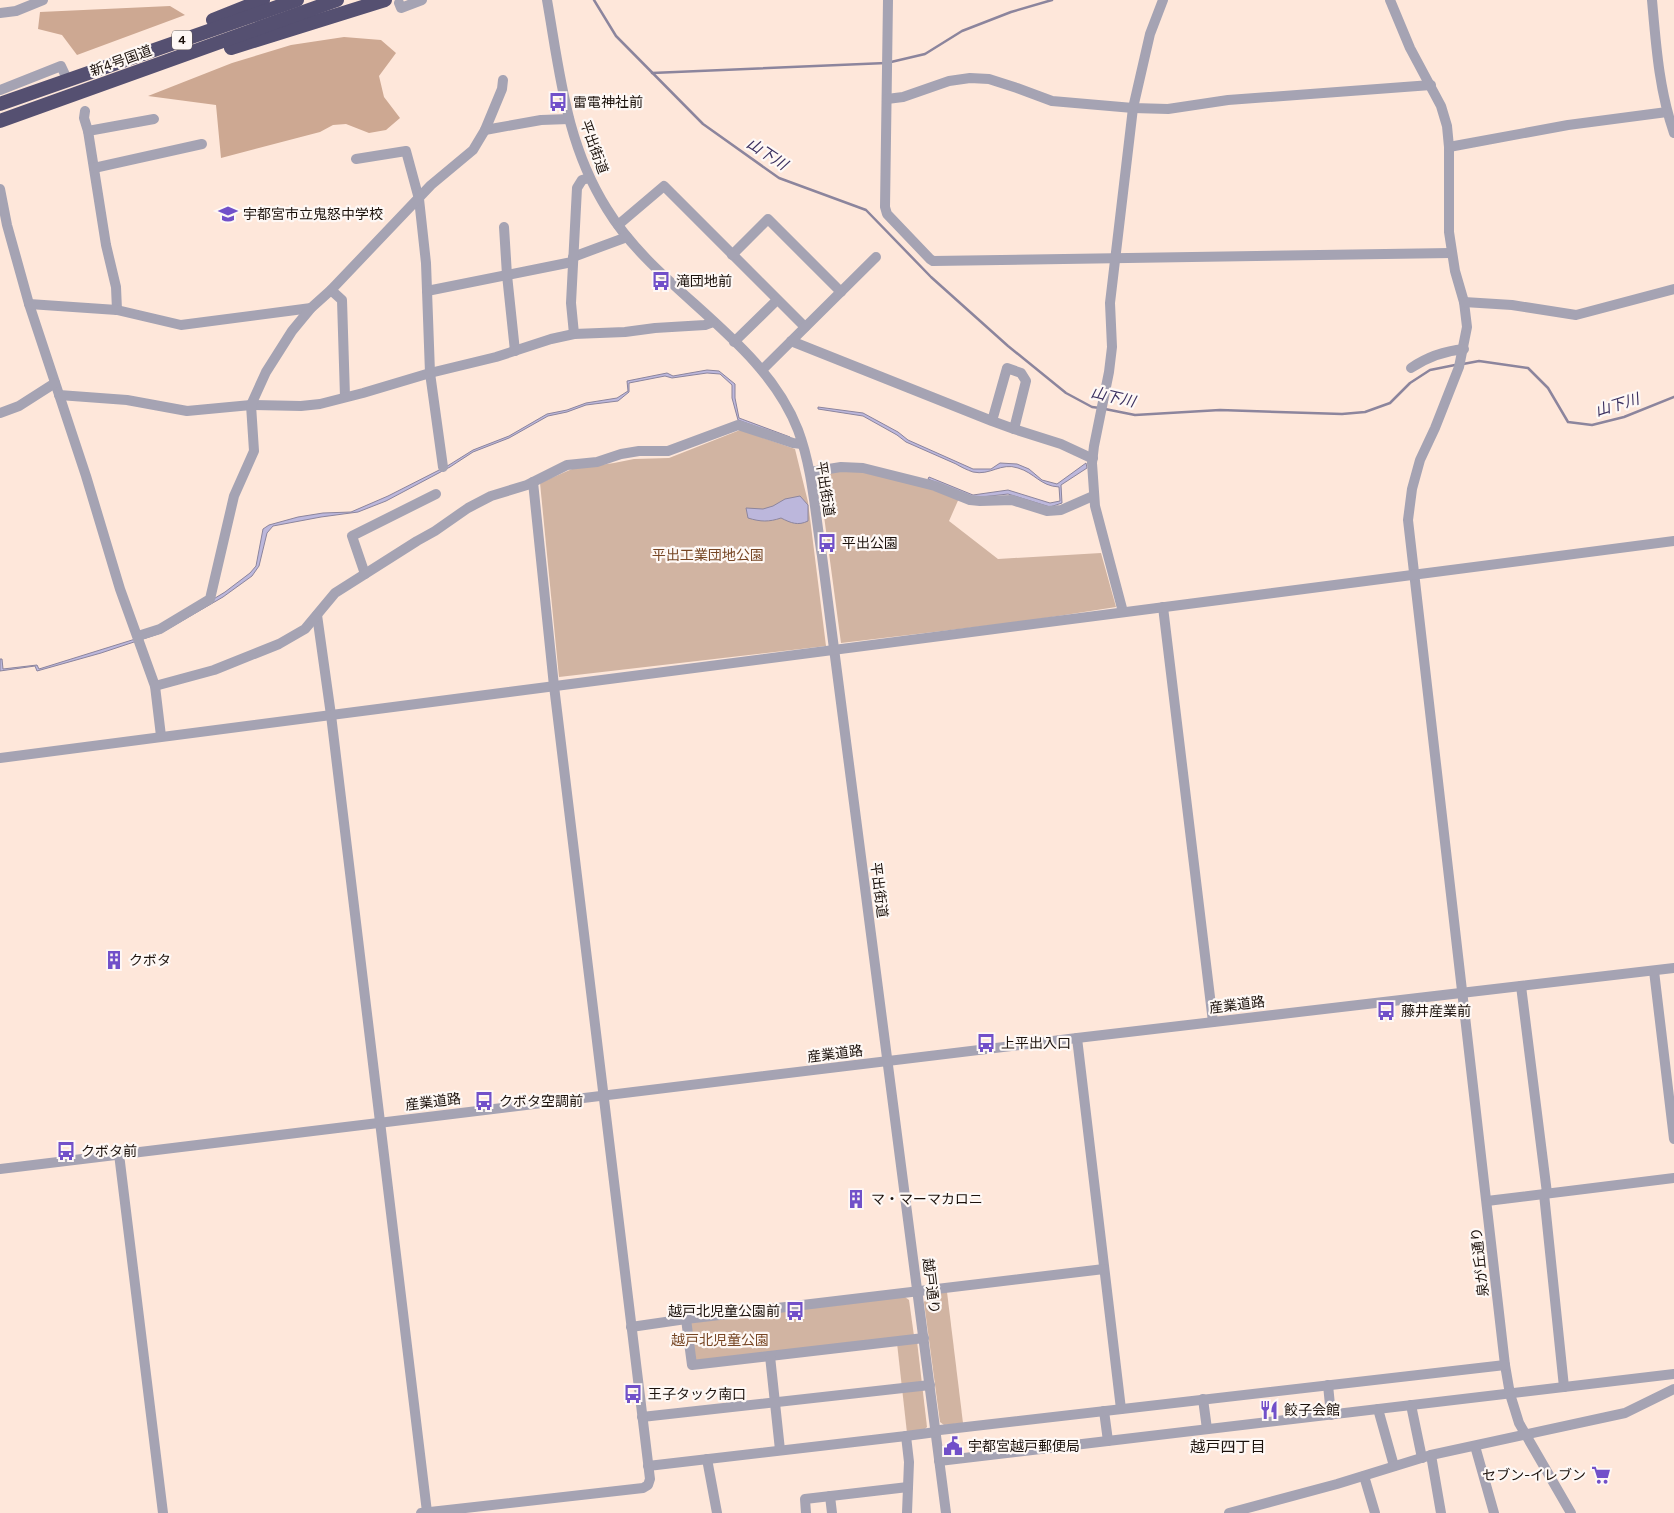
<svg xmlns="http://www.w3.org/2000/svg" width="1674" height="1513" font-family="Figtree,'Noto Sans JP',sans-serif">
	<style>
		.green { fill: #d1b4a2 }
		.forest { fill: #cda892 }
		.water { fill: #bcb7dc; stroke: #8c859d }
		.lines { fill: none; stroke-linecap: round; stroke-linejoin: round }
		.stream { stroke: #8c859d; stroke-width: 2.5 }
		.minor { stroke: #a5a3b3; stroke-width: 10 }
		.highway { stroke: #555071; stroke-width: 14 }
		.labels { text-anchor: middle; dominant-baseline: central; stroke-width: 4.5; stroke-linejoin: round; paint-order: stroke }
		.shield { fill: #fef8f5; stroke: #5f5651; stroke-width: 1 }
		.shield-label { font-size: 12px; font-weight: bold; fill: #1b110b }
		.street-label { font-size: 14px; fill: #1b110b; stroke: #fef8f5 }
		.poi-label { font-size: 14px; fill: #1b110b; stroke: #fef8f5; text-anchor: start }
		.park-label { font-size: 14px; fill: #774624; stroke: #fef8f5 }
		.water-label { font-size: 15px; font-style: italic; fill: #3a2f5f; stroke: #fef8f5 }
		.neighbourhood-label { font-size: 15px; fill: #1b110b; stroke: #fef8f5 }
	</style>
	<rect width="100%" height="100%" fill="#fee7da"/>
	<g class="green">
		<polygon points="740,430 795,449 808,502 826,646 559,677 540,483 572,469 614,463 634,459 669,458"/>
		<polygon points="841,467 960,496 949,521 998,559 1101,553 1116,607 1026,621 841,643 818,471"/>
		<polygon points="947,1292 963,1423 944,1425 940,1422 924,1302 930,1294"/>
		<polygon points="905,1297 909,1300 914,1336 693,1363 689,1323"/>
		<polygon points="917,1341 927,1427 923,1431 907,1433 897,1343"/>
	</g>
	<g class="forest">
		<polygon points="170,6 185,15 77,55 62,35 38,29 40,12"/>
		<polygon points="344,37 381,40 396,53 379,76 384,97 400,118 386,130 369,133 346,124 333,125 320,132 221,158 216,105 148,96 232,63 291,45"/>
	</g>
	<g class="water">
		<polygon points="707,370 719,371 735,384 735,398 739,418 790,437 790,439 738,420 732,398 732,385 720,374 707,373 672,378 665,376 629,383 629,392 618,401 586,405 567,412 548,416 509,438 473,452 450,467 386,501 358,512 321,517 273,526 267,533 259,566 252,576 223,597 161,633 101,653 37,671 35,666 0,671 0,659 2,659 3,669 37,665 39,669 161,631 225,592 250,573 256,566 263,529 269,525 298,517 323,513 351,512 388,496 449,465 473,450 509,436 547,414 567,410 586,403 617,398 628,391 627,381 667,373 673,376"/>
		<path d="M818,407L863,413L898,432L908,440L973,469H991L1000,463L1017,464L1029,469L1042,480L1057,484L1086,463L1087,468L1061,485L1062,503L1050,507L1008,494L973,498L928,479L929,477L973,495L1008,490L1050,503L1060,501L1059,487C1040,486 1035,473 1018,468C1001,462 990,476 973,472C967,470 961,467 956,464C939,457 923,449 906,442L897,435L863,416L818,409Z"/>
		<path d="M800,496L808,505V521C798,526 791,523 781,518C769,522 761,522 748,518L746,508L763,509L773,506L785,499Z"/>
	</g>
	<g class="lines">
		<g class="stream">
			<polyline points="594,0 616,36 703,124 779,178 866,210 931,277 1008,346 1066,393 1092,407 1100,408"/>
			<polyline points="891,62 925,54 962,31 1011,12 1052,0"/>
			<polyline points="652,73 886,63"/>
			<polyline points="1463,364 1479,361 1528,368 1548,388 1568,422 1592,425 1624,417 1674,397"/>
			<polyline points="1105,409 1135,415 1220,410 1342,414 1365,412 1390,403 1410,383 1430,370 1455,365"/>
		</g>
		<g class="minor">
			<path d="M547,0C560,74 566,144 607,209C657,291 763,339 798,430C813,470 815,514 822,556L946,1513"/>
			<polyline points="888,0 885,207 887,214 930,259 933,261 1451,253"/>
			<polyline points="1390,0 1410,48 1441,106 1447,126 1449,147 1449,232 1455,271 1464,302 1467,327 1459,367 1435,428 1420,460 1412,489 1408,520 1505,1365 1510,1394 1519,1423 1571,1513"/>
			<path d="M1652,0C1656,45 1659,90 1674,133"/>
			<polyline points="399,3 401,8 422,0"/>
			<polyline points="0,13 16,11 43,0"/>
			<polyline points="0,90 61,66 68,81"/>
			<polyline points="887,99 903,97 949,81 970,78 989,79 1017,88 1052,101 1133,108 1168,109 1228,100 1431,85"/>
			<polyline points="85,111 84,118 88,131 106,245 116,287 117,310"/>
			<polyline points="485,130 541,120 569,119"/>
			<polyline points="88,131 154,119"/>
			<polyline points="1449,147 1568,125 1667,112"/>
			<polyline points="356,159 406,151 419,199 426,263 430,373 443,467"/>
			<polyline points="94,168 202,144"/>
			<polyline points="0,189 7,225 29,304 86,476 120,589 155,686 161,736"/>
			<polyline points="618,225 664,186 805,327"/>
			<polyline points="504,227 507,275 515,351"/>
			<polyline points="732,255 768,219 841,292"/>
			<polyline points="573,257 627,237"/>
			<polyline points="331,290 342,300 345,397"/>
			<polyline points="427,291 572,262"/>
			<polyline points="1464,302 1512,305 1576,315 1674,289"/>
			<polyline points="29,304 117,310 181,325 311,308"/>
			<polyline points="574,334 571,303 577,188 582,180 589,178"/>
			<polyline points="791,341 992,421 1014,429 1026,381 1021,373 1007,368 992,421"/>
			<polyline points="734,342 777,300"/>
			<path d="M1411,368C1427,357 1444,351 1464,349"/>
			<polyline points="762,370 876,257"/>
			<polyline points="59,395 127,400 187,411 251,405 301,406 320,404 363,393 430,373 496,357 551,339 574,334 625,332 655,328 705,325 713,322"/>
			<polyline points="0,413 19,406 55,383"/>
			<polyline points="1014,429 1061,444 1089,457 1093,458"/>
			<polyline points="810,472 841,467 863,468 935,486 970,500 980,501 1012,500 1047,511 1061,510 1093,496"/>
			<polyline points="365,574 352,536 436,494"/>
			<polyline points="1163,607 1213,1022"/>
			<polyline points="1123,612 1095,506 1092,463 1094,446 1109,372 1112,347 1110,303 1133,108 1150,34 1163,0"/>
			<polyline points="317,615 331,715 427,1512"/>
			<polyline points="138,636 160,629 210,599 234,496 254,451 251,405 266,372 292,331 311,308 331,290 431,185 473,150 485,130 502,89 503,80"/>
			<polyline points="155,686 214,670 279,644 305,629 335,593 417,541 435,531 468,508 491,496 527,485 567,465 597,462 621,454 639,451 668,451 738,425 793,443 802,444"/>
			<polyline points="0,758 1674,541"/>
			<polyline points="1654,971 1674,1139"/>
			<polyline points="1521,986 1547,1193"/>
			<polyline points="1077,1038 1121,1409"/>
			<polyline points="119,1154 163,1513"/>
			<polyline points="0,1169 1077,1038 1674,968"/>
			<polyline points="1544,1194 1564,1387"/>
			<polyline points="1487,1201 1674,1178"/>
			<polyline points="686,1319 692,1365 924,1338"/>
			<polyline points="631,1327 686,1319 1104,1269"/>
			<polyline points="770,1356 780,1450"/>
			<polyline points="1328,1385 1331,1415"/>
			<polyline points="1203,1399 1207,1429"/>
			<polyline points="1411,1405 1422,1458"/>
			<polyline points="1378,1409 1394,1466"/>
			<polyline points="1104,1411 1108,1441"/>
			<polyline points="642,1417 930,1385"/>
			<polyline points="906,1436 909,1462 907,1513"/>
			<polyline points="1475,1446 1494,1513"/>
			<polyline points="1431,1455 1441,1513"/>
			<polyline points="707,1459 717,1513"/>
			<polyline points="939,1461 1674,1374"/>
			<polyline points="648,1466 906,1436 936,1432 940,1430 1505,1365"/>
			<polyline points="1364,1476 1375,1513"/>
			<polyline points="830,1496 832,1513"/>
			<polyline points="421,1513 643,1488 648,1485 650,1479 554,686 533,482"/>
			<polyline points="806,1513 805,1499 908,1487"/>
			<polyline points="1229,1513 1337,1484 1431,1455 1625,1413 1674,1389"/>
		</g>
		<g class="highway">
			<polyline points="213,20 263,0"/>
			<polyline points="231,48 385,0"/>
			<polyline points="0,104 297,0"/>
			<polyline points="0,121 337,0"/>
		</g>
	</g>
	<defs>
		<g id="bus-bare" transform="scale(1.5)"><path d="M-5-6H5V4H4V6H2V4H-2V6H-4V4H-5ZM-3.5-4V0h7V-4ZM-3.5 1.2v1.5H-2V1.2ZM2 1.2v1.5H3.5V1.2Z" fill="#7150c9" stroke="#fef8f5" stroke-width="2.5" paint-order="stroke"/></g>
		<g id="school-bare" transform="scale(1.5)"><path d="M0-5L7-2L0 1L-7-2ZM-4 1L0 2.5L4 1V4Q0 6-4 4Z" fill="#7150c9" stroke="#fef8f5" stroke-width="2.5" paint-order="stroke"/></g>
		<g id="building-bare" transform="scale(1.5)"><path d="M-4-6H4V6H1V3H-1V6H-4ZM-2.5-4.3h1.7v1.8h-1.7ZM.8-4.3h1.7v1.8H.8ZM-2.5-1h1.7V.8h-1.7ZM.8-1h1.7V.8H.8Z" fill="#7150c9" stroke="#fef8f5" stroke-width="2.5" paint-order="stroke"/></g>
		<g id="restaurant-bare" transform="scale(1.5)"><path d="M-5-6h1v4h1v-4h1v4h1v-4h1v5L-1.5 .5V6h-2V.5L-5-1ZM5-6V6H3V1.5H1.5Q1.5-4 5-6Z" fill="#7150c9" stroke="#fef8f5" stroke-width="2.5" paint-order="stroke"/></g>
		<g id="civic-bare" transform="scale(1.5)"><path d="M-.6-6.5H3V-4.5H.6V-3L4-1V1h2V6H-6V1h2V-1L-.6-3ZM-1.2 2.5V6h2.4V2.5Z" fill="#7150c9" stroke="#fef8f5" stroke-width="2.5" paint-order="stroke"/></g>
		<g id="supermarket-bare" transform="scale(1.5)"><path d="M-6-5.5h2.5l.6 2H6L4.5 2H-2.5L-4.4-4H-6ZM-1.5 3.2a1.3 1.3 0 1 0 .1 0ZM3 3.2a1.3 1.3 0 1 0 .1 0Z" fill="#7150c9" stroke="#fef8f5" stroke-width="2.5" paint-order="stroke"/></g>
	</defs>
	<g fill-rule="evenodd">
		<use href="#bus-bare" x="558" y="102"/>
		<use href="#school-bare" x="228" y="214"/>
		<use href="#bus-bare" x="661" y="281"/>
		<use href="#bus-bare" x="827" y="543"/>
		<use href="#building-bare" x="114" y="960"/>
		<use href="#bus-bare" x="1386" y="1011"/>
		<use href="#bus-bare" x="986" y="1043"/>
		<use href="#bus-bare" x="484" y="1101"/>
		<use href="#bus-bare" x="66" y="1151"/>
		<use href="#building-bare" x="856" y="1199"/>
		<use href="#bus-bare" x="795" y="1311"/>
		<use href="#bus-bare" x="633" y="1394"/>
		<use href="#restaurant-bare" x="1269" y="1410"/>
		<use href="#civic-bare" x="953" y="1446"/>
		<use href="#supermarket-bare" x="1601" y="1475"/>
	</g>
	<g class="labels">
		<rect class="shield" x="172" y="30.5" width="20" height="19" rx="4"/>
		<g class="shield-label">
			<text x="182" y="40">4</text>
		</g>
		<g class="street-label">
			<text transform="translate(121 61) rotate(-20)">新4号国道</text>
			<text transform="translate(594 147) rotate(70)">平出街道</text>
			<text transform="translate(825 489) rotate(81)">平出街道</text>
			<text transform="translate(879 890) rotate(83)">平出街道</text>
			<text transform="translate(1237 1005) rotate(-7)">産業道路</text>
			<text transform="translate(835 1054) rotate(-7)">産業道路</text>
			<text transform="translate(433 1102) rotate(-7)">産業道路</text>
			<text transform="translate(1480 1262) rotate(-96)">泉が丘通り</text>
			<text transform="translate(931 1286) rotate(83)">越戸通り</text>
		</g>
		<g class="poi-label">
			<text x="573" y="102">雷電神社前</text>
			<text x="243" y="214">宇都宮市立鬼怒中学校</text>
			<text x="676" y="281">滝団地前</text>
			<text x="842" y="543">平出公園</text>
			<text x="129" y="960">クボタ</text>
			<text x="1401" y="1011">藤井産業前</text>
			<text x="1001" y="1043">上平出入口</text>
			<text x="499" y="1101">クボタ空調前</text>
			<text x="81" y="1151">クボタ前</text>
			<text x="871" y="1199">マ・マーマカロニ</text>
			<text x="780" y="1311" text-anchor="end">越戸北児童公園前</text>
			<text x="648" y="1394">王子タック南口</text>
			<text x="1284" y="1410">餃子会館</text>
			<text x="968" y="1446">宇都宮越戸郵便局</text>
			<text x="1586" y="1475" text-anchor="end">セブン-イレブン</text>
		</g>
		<g class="park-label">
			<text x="708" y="555">平出工業団地公園</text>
			<text x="720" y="1340">越戸北児童公園</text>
		</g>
		<g class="water-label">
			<text transform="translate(767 154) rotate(33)">山下川</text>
			<text transform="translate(1113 397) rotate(13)">山下川</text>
			<text transform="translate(1617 405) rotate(-17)">山下川</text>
		</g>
		<g class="neighbourhood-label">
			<text x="1228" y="1447">越戸四丁目</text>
		</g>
	</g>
</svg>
